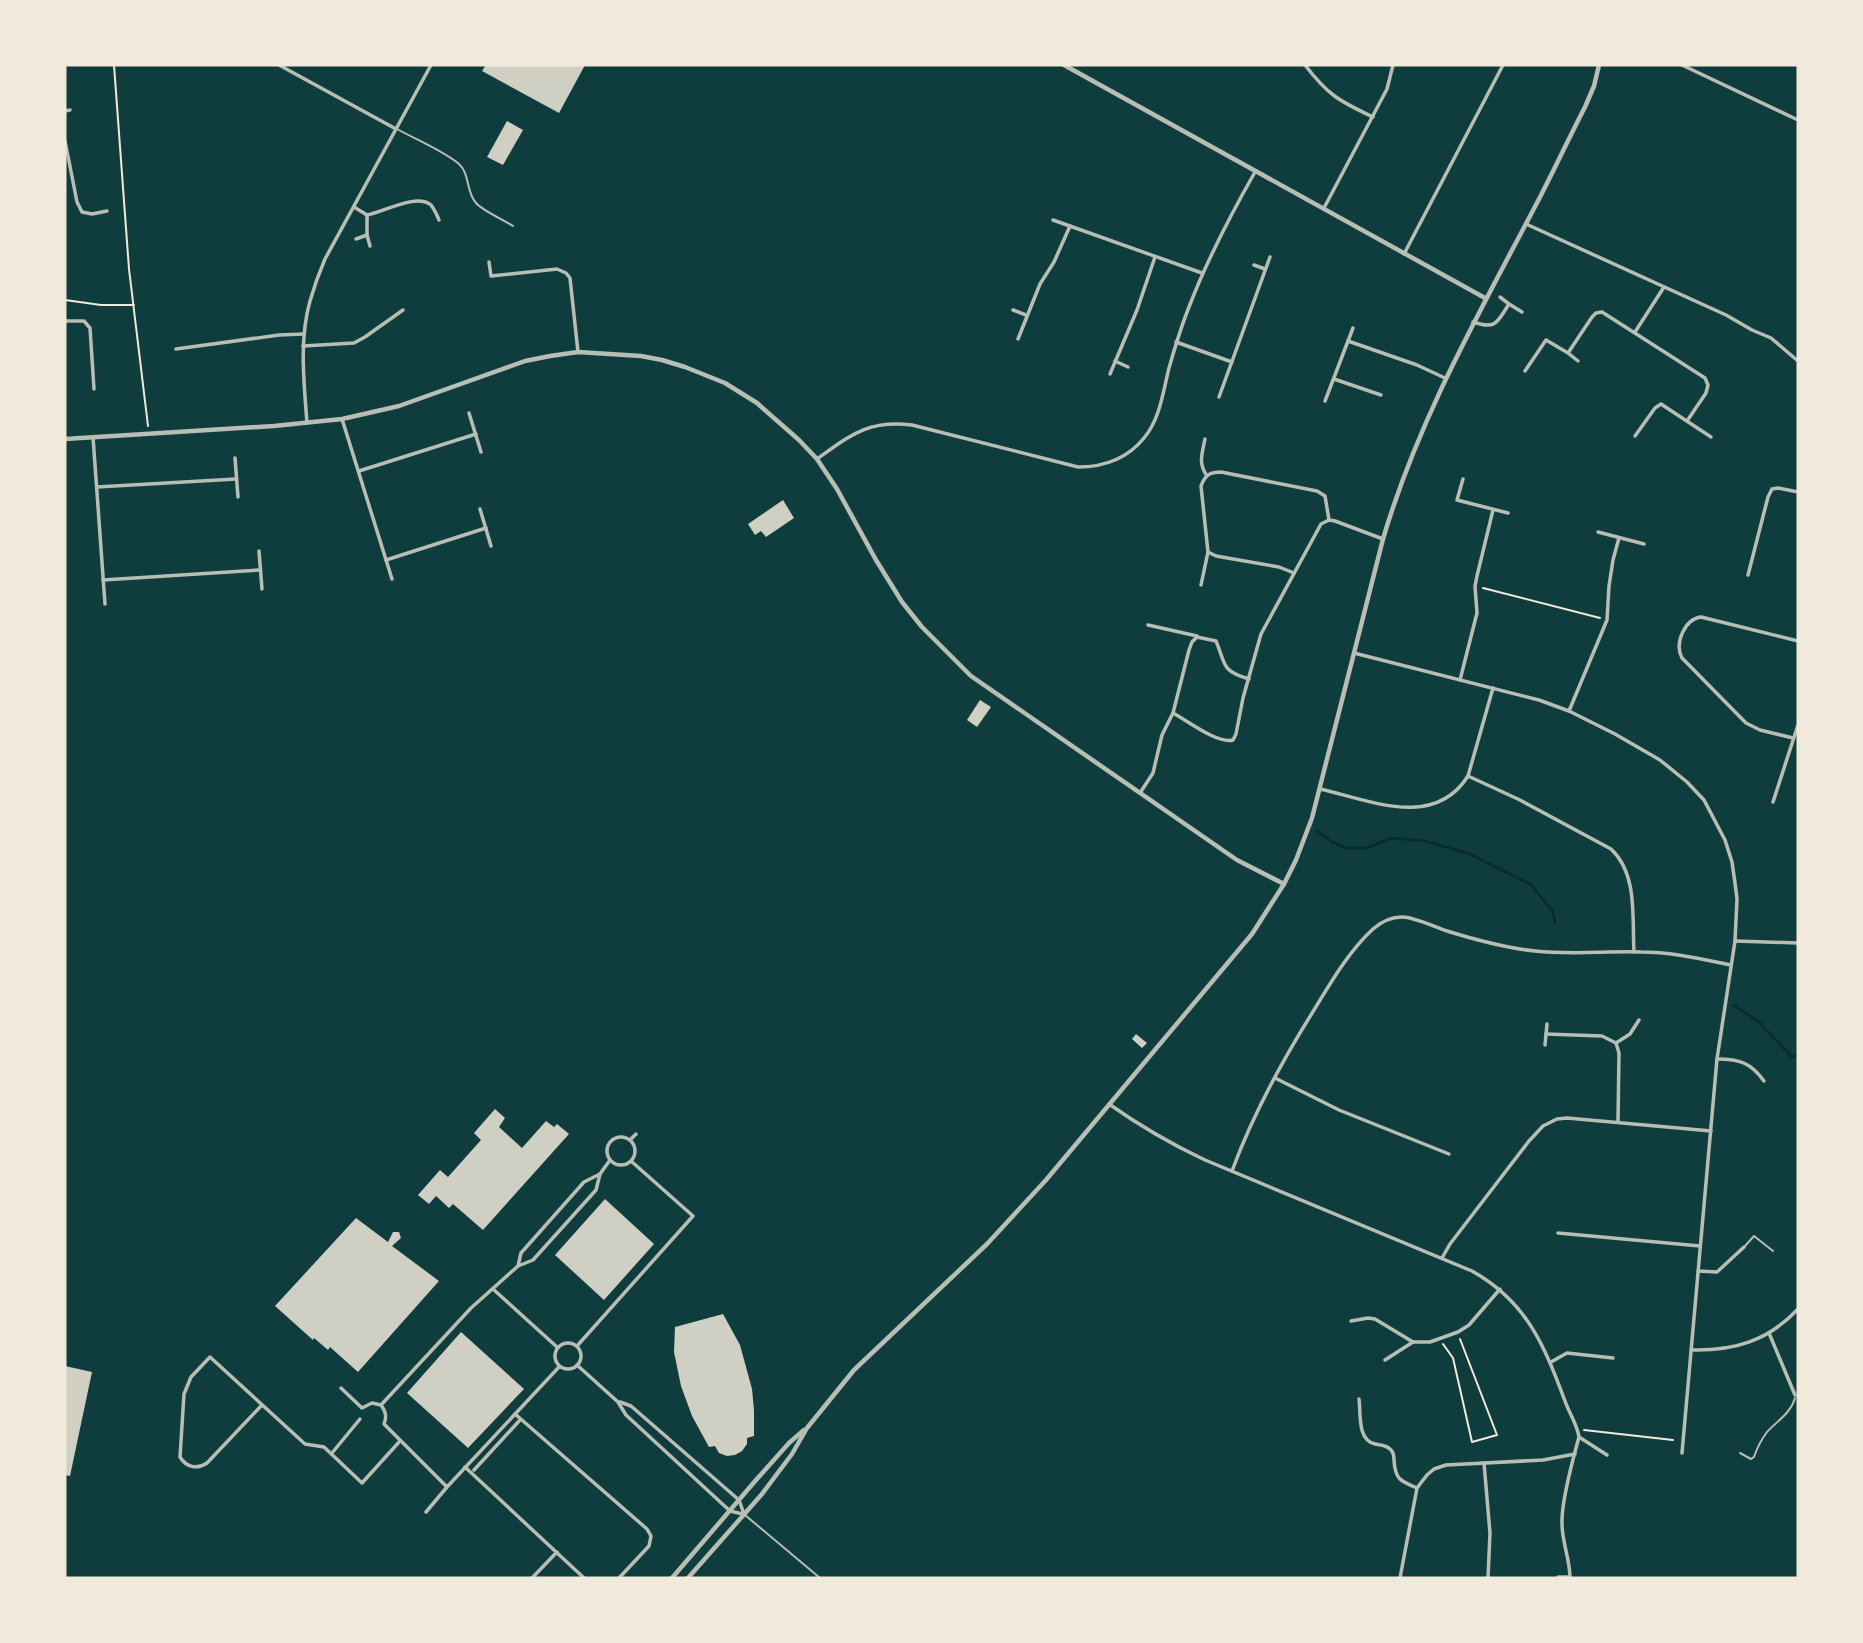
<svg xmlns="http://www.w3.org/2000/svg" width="1863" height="1643" font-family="'DM Sans',sans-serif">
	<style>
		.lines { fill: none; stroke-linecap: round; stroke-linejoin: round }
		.stream { stroke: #0a2a2b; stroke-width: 2.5 }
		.building { fill: #cfcfc3 }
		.path { stroke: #f1e9da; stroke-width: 2 }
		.service { stroke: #b8beb3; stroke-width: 2 }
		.minor { stroke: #b8beb3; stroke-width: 3.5 }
		.tertiary { stroke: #b8beb3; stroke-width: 4.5 }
	</style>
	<rect width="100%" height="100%" fill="#0f3d3e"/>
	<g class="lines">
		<g class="stream">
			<polyline points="1317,831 1332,842 1346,848 1367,848 1391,838 1425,841 1470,854 1530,884 1553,911 1555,923"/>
			<polyline points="1733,1005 1758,1021 1792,1057 1798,1055"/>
		</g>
	</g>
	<g class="building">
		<polygon points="486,65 585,65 559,113 482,71"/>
		<polygon points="507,121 523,130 503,165 487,157"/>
		<polygon points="783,500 794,518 766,537 761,531 755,535 748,524"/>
		<polygon points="980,700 991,707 977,727 967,720"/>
		<polygon points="1136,1034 1147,1043 1142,1048 1132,1039"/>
		<polygon points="495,1109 505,1118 499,1127 522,1148 546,1121 554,1127 557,1124 569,1134 483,1230 453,1204 449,1208 436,1196 429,1204 418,1195 440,1170 448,1177 481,1140 474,1133"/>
		<polygon points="605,1199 654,1244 604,1300 555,1255"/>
		<polygon points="356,1218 388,1242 393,1232 399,1232 401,1238 392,1246 439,1281 358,1372 330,1347 328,1350 314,1338 313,1340 275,1306"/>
		<polygon points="723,1314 740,1345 752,1389 754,1410 754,1436 747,1438 747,1444 742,1451 735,1455 727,1456 719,1453 715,1446 709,1447 692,1416 681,1386 674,1352 675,1327"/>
		<polygon points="461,1332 524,1389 468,1448 407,1393"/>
		<polygon points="65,1366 92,1372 70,1476 65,1475"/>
	</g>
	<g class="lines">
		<g class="path">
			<polyline points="114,65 129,269 148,426"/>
			<polyline points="65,300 101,305 134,305"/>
			<polyline points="1483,588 1600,618"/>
			<polyline points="1443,1344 1453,1358 1472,1442 1497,1435 1460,1339"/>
			<polyline points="1584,1430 1673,1440"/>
		</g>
		<g class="service">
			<path d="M397,129C415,139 444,151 459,164C470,174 466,192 476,203C483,211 504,220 513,226"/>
			<polyline points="1745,1246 1754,1236 1773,1251"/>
			<path d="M1740,1453L1751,1459L1754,1457C1757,1448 1761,1440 1767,1432C1777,1421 1791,1413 1795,1398"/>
			<polyline points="745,1515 820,1578"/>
		</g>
		<g class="minor">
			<polyline points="279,65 396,129"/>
			<path d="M1305,65C1328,95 1339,101 1373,117"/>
			<polyline points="1682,65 1798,120"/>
			<polyline points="65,111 70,110"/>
			<polyline points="65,141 77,202 82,212 92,214 107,211"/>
			<path d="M354,207L367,215C383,212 417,193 431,205C434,209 437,215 439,220"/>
			<polyline points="1324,208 1387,89 1393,65"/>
			<polyline points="367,215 367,235 370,246"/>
			<polyline points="1053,220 1202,273"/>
			<polyline points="1526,224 1726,315 1752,330 1771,338 1798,361"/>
			<polyline points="356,239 367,235"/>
			<polyline points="1404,254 1503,65"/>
			<polyline points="489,262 491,276 557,269 566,273 570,278 578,352"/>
			<polyline points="1254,265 1265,269"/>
			<polyline points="1500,297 1509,304"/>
			<polyline points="1013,310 1026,315"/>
			<polyline points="65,321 84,321 90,328 94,389"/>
			<path d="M1473,322C1497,330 1497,322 1509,304L1522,312"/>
			<polyline points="1635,332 1664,287"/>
			<polyline points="1018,339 1040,284 1054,262 1070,226"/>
			<polyline points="1348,341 1353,328"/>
			<polyline points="1176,342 1232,362"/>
			<polyline points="303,346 354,343 365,337 403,310"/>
			<polyline points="176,349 279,335 304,334"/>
			<polyline points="1568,353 1578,361"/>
			<polyline points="1115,361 1128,367"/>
			<polyline points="1525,371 1546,340 1568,353 1592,317 1596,313 1602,312 1705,378 1708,385 1706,393 1687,421"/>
			<polyline points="1110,374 1137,310 1155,257"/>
			<polyline points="1334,379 1381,395"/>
			<polyline points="1219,397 1270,257"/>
			<polyline points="1325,401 1348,341 1417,365 1445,378"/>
			<polyline points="469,413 481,452"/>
			<polyline points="342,419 392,579"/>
			<path d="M307,423C304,382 299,340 310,301C314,287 319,273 325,259L431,65"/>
			<polyline points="1635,436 1655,408 1661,404 1711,437"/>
			<polyline points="93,437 105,604"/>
			<path d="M1205,439C1202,454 1198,463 1207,476"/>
			<polyline points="235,458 238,497"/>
			<path d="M817,459C851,435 867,420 912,425L1078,467C1104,467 1127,459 1144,438C1160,419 1163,392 1169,368C1175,347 1181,327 1189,307C1207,260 1230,216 1255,172"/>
			<polyline points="359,471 476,434"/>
			<polyline points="1463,479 1457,500 1508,513"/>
			<polyline points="97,487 236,479"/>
			<polyline points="480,509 491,546"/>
			<polyline points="1598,532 1644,544"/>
			<polyline points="259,551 262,589"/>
			<polyline points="386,560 486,528"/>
			<path d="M1294,573L1279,567L1216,556L1208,552L1201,486C1205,475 1210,472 1221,472L1317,491L1325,496L1329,520"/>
			<polyline points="1748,575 1768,497 1772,489 1778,488 1798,492"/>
			<polyline points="103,580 259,570"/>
			<polyline points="1201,585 1208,552"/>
			<polyline points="1148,625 1197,636"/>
			<polyline points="1354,653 1539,700 1569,711 1615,734 1660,760 1687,782 1704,800 1725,840 1732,862 1735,883 1737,899 1735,941 1717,1059 1682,1453"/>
			<polyline points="1460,680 1477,613 1475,586 1477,576 1493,510"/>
			<polyline points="1569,711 1607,620 1609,586 1613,560 1619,538"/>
			<path d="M1173,713C1188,721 1217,744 1233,740L1236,734L1243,698L1261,634L1321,524L1329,520L1335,521L1383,539"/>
			<path d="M1793,738L1760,730L1746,723L1682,658C1674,643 1685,619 1701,617L1798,641"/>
			<path d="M1468,776L1520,800L1611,849C1638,874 1632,918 1634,952"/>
			<path d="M1320,789C1369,800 1434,830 1468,776L1493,688"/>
			<path d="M1140,793L1153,773L1162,735L1173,713L1189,650L1192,642L1197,637L1216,641C1226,665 1221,671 1249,679"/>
			<polyline points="1773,802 1798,725"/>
			<polyline points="1735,941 1798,943"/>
			<polyline points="1546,1034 1602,1036 1616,1043 1619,1053 1618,1121"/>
			<polyline points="1616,1043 1630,1034 1639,1020"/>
			<polyline points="1545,1045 1547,1024"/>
			<path d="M1717,1059C1740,1059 1751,1063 1764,1081"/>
			<polyline points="1275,1078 1339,1110 1449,1154"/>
			<path d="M1109,1104C1140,1126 1171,1144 1205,1160L1472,1271C1527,1302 1544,1345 1565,1401C1569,1413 1577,1424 1579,1437C1573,1459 1561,1501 1562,1524C1562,1542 1570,1559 1570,1578"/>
			<circle cx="621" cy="1151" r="14"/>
			<polyline points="630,1140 636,1134"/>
			<path d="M1232,1171C1253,1114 1282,1061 1314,1010C1331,982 1349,951 1373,929C1381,922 1391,917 1402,917C1414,917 1435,927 1447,931C1476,940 1506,948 1535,951C1570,955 1606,951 1641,952C1672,952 1701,959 1731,965"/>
			<polyline points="1558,1233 1700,1246"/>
			<polyline points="1442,1258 1450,1244 1529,1141 1543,1126 1557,1119 1567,1118 1711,1131"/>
			<polyline points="518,1266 521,1253 584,1182 600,1174 610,1160"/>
			<polyline points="1698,1271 1717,1272 1744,1247"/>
			<polyline points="493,1289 557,1347"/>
			<polyline points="1351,1321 1368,1318 1375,1319 1413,1342 1430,1342 1458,1332 1469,1325 1500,1289"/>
			<polyline points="1769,1333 1795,1395"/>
			<circle cx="568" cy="1356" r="13"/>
			<polyline points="577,1346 693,1216 631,1161"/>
			<path d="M1691,1350C1734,1351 1768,1341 1798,1309"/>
			<polyline points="1385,1360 1413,1342"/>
			<polyline points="1551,1362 1567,1353 1613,1358"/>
			<polyline points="577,1365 618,1402 626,1415 730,1511 743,1514"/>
			<path d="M341,1388L362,1408L372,1403L381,1405C386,1412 387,1417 384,1424L447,1487"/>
			<path d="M1359,1399C1361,1414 1357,1440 1375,1444C1380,1445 1387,1445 1391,1450C1394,1453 1394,1456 1394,1460C1395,1479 1400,1481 1417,1488"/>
			<polyline points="620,1402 631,1406 739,1500 744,1514"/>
			<path d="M262,1405L207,1463C197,1470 186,1467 180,1457L184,1394L191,1377L210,1357L305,1444L324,1447L362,1483L400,1441"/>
			<polyline points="381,1405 471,1308 518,1266 533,1260 596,1190 600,1174"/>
			<polyline points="515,1414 647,1529 651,1536 649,1546 619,1578"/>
			<polyline points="1579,1437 1607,1455"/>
			<polyline points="332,1453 360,1419"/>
			<polyline points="1484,1463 1490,1533 1488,1578"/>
			<polyline points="465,1467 584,1578"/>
			<polyline points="474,1470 520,1420"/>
			<polyline points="426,1512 447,1487 559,1367"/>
			<polyline points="1558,1577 1570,1577"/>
			<polyline points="532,1578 557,1552"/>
			<polyline points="1400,1578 1417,1488 1427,1475 1434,1469 1446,1465 1543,1460 1575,1454"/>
		</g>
		<g class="tertiary">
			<polyline points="1064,65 1485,298"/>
			<polyline points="65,439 274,426 342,419 399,406 525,361 550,356 578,352 641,356 662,360 685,367 725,383 757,403 799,440 817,459 837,489 876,560 902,602 922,627 971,676 1237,860 1284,884"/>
			<polyline points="672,1578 756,1480 789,1443 804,1430"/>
			<path d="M688,1578L762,1494L792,1454L807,1428L854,1370L987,1244L1046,1180L1252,934L1284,884L1296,860L1312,818L1383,539C1419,417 1481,310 1539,199C1555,168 1569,138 1585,107L1594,86L1599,65"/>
		</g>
	</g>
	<rect width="1863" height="1643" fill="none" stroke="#f1e9da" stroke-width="133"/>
</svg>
